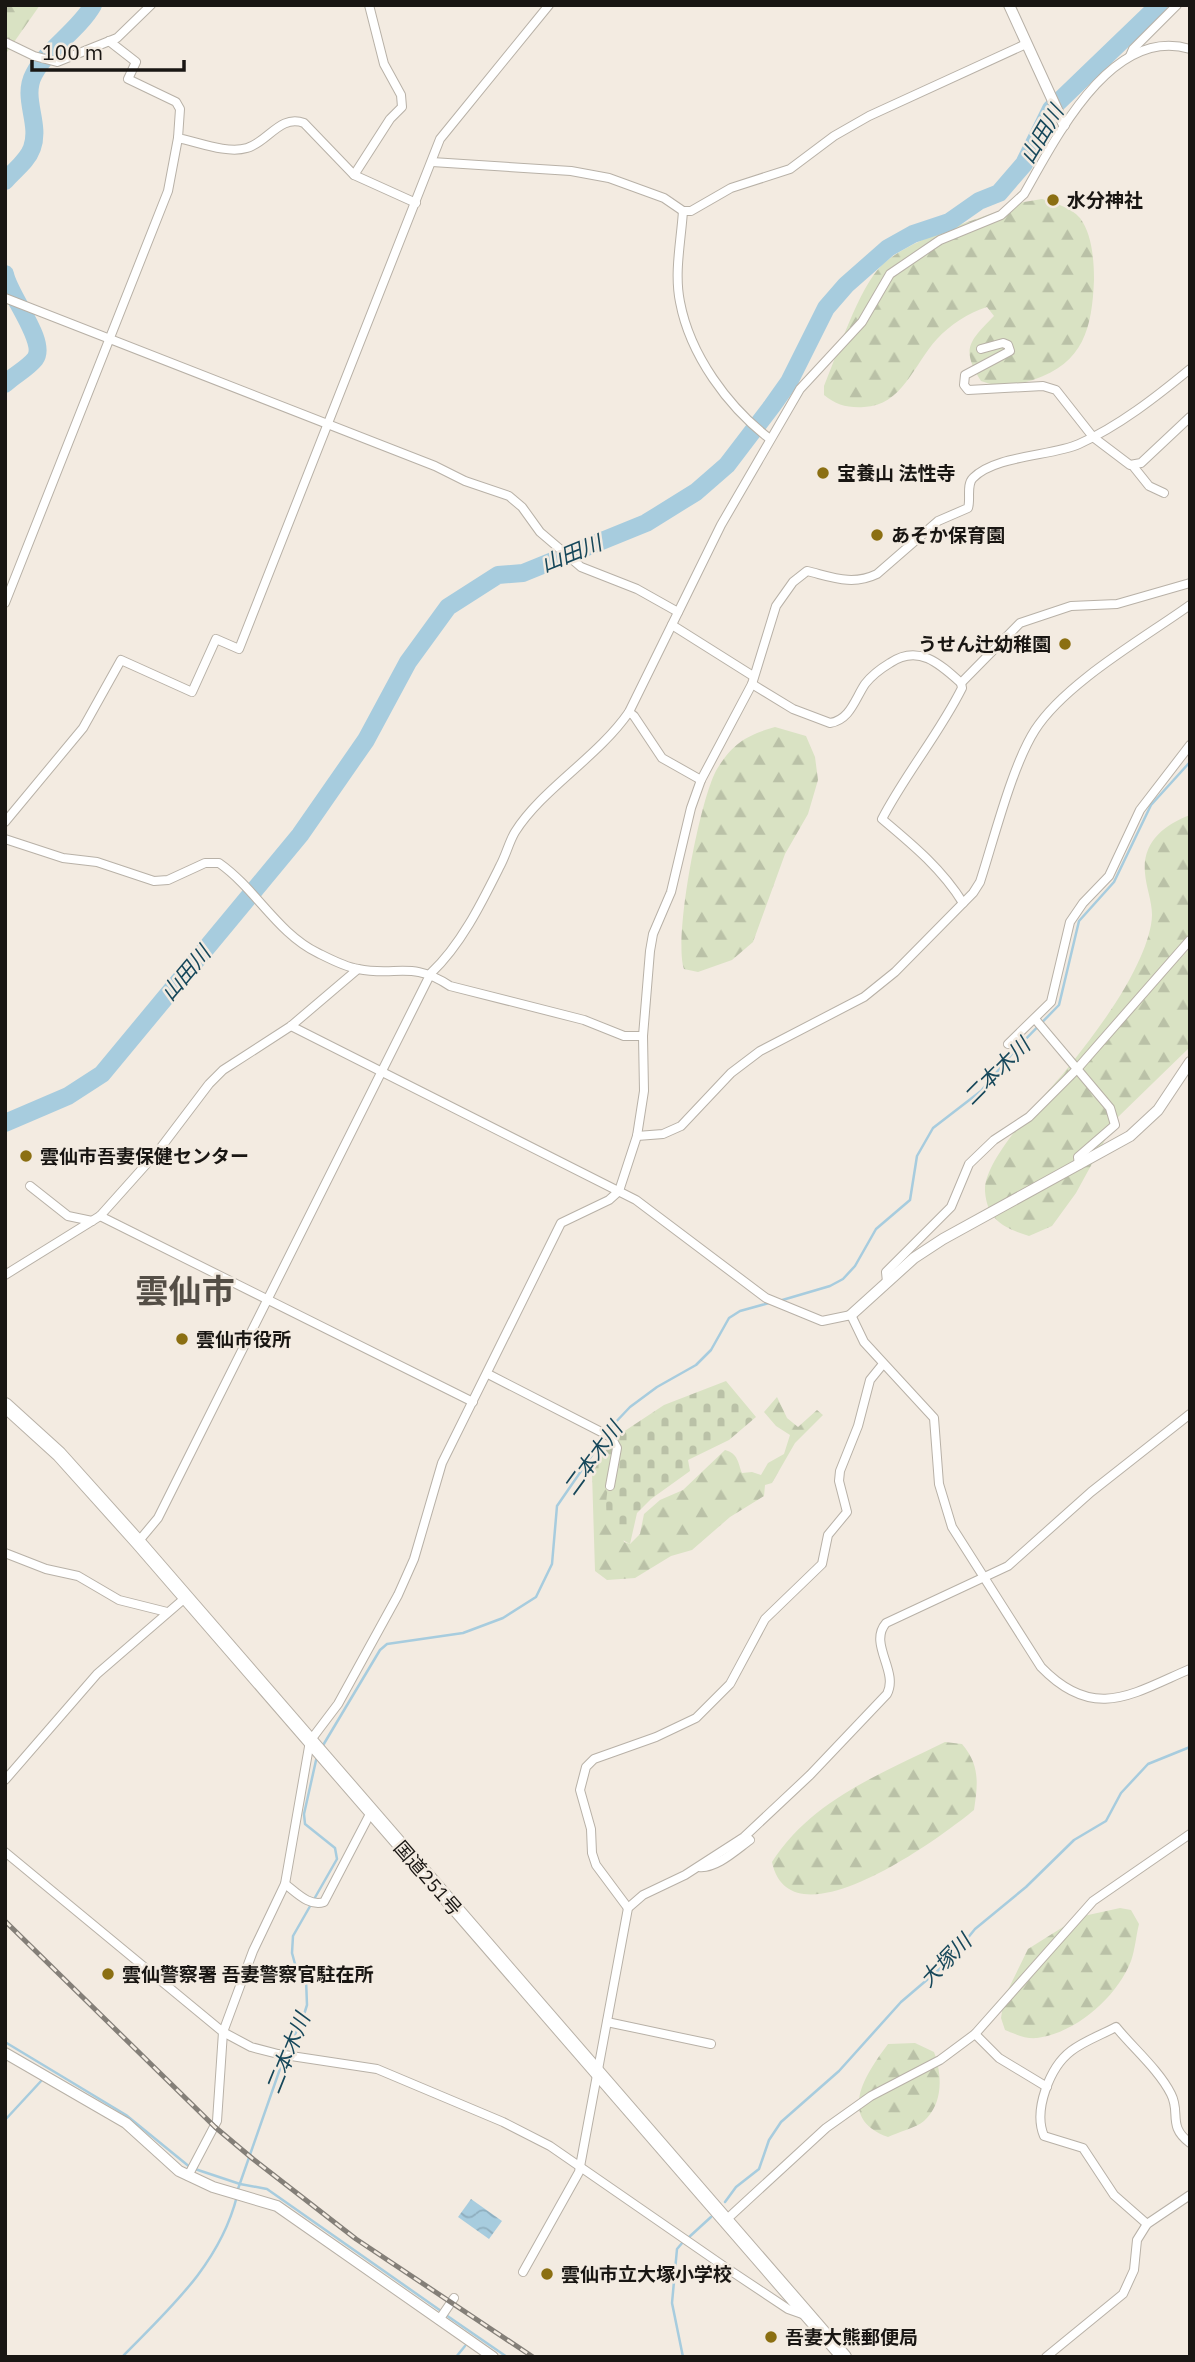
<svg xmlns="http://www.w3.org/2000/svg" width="1195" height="2362" font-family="'IBM Plex Sans','Noto Sans JP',sans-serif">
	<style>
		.forest { fill: url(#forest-firs) }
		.cemetery { fill: url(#cemetery-stones) }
		.water { fill: url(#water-waves) }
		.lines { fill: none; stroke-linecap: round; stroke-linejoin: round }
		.stream { stroke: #a7ccde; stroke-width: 2.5 }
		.river { stroke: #a7ccde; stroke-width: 18 }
		.street-casing { stroke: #b8b1a7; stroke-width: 10 }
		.secondary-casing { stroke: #b8b1a7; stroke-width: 12 }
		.highway-casing { stroke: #b8b1a7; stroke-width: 16 }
		.street { stroke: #fff; stroke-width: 8 }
		.secondary { stroke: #fff; stroke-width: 10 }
		.highway { stroke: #fff; stroke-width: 14 }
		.rail-casing { stroke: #847f78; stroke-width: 5 }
		.rail { stroke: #f3ebe1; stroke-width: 2.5; stroke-dasharray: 8; stroke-linecap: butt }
		.poi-dot { fill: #8b6f12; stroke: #f3ebe1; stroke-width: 2.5 }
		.labels { text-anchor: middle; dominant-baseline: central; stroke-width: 5; stroke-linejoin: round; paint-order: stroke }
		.poi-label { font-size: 19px; font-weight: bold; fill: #191613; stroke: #f3ebe1; text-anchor: start }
		.street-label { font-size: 19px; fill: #191613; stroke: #f3ebe1 }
		.water-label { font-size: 21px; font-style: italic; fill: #16475a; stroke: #f3ebe1 }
		.town-label { font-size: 33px; font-weight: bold; fill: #544e46; stroke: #f3ebe1 }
	</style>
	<defs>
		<pattern id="forest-firs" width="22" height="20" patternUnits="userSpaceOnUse" patternTransform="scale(1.75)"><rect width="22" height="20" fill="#d9e2c3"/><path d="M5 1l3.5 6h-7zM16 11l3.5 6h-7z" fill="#bac1a7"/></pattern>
		<pattern id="cemetery-stones" width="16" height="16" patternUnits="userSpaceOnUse" patternTransform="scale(1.75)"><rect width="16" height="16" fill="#d9e2c3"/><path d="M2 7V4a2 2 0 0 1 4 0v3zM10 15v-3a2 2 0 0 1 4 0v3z" fill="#bac1a7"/></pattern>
		<pattern id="water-waves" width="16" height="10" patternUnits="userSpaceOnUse" patternTransform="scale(1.75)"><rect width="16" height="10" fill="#a7ccde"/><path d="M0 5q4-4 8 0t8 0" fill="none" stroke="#8faebe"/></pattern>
	</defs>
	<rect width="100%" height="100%" fill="#f3ebe1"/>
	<g class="forest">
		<polygon points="5,5 40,5 5,55"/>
		<path d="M1042,199C1054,203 1071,207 1080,218C1092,234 1094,260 1094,280C1092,328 1084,363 1033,380C1013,386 1000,388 981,381C960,348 970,341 994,316L987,307C968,313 950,325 937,339C914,364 902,406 864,407C848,408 836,405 824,395V386C837,355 859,287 882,265C910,238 985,217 1024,202Z"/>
		<path d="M775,727L806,736L815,757L818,780L808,814L785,854L753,942L732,960L698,972L684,969C673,938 700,798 717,769C733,743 747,735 775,727Z"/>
		<path d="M1190,815V1047L1117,1118L1076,1193L1052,1226L1029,1236C1004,1228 987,1220 985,1191C983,1158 1050,1091 1071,1064C1097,1031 1124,995 1141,956C1146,945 1152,927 1152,915C1152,901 1146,887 1145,873C1142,842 1164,825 1190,815Z"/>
		<path d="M777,1397L787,1418L798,1427L817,1410L823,1415L795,1443L772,1483L765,1485L764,1496L730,1517L692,1550L671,1556L635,1578L607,1580L595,1571L592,1473H612L624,1542L630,1544L640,1534L644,1514L660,1500L683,1490L725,1450C738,1453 738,1463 742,1473L752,1472L761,1475L768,1463L784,1454L790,1435L776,1426L764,1412Z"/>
		<path d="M945,1742L962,1744C980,1765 978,1784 974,1810C939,1839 790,1948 772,1862C812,1800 880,1774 945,1742Z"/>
		<path d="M1120,1908L1131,1910L1139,1924C1136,1936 1135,1950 1131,1961C1117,1997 1076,2033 1037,2038C1025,2039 1015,2034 1005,2030L1001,2018L1004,1998L1028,1949L1079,1917Z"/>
		<path d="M915,2043L934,2052C942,2074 944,2103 924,2121C916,2128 898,2132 888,2137C836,2118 865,2075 888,2044Z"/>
	</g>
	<path class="cemetery" d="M726,1381L756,1417L729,1440L688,1460L690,1471L651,1499L637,1513L630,1544C599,1529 605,1500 611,1473H592L608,1442L664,1405Z"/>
	<polygon class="water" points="471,2199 502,2221 489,2239 458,2217"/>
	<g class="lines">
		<g class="stream">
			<polyline points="779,1301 830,1286 843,1279 855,1266 876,1229 910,1200 917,1156 933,1128 981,1091 1016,1049 1059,1005 1079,921 1114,882 1151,805 1190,762"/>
			<polyline points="322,1747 380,1650 387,1644 463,1633 503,1618 536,1597 552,1564 557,1506 612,1426 630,1407 657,1387 696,1365 711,1350 729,1318 740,1311 769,1303"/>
			<polyline points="5,2042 126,2115 191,2168"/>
			<polyline points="5,2120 42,2080"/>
			<polyline points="195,2169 240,2184 267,2189 441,2311"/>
			<polyline points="238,2189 288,2046 301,2024 307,2005 306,1979 295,1964 292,1953 293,1936 337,1859 335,1848 305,1824 304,1814 317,1756"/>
			<polyline points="725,2202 736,2187 759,2169 769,2140 781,2122 839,2071 901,2002 949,1961 975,1929 1026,1887 1074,1840 1106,1821 1121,1793 1148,1764 1190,1747"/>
			<polyline points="688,2238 711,2217"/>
			<polyline points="683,2242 677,2249 672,2303 683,2357"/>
			<polyline points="446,2315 507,2357"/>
			<path d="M122,2357C170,2308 220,2264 237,2196"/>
			<polyline points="456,2357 465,2346"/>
		</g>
		<g class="river">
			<path d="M5,181C14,170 27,162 32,148C41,123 21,98 34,74C46,50 78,31 93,5"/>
			<path d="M5,274C9,296 48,342 35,359C27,369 14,375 5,384"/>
			<polyline points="5,1123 68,1096 102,1074 300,835 366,740 408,662 448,607 498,575 523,573 646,523 696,492 727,465 772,406 789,382 826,308 846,285 888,248 913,234 949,222 979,201 999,193 1024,164 1051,109 1159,5"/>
		</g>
		<g class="street-casing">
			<g id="street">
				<path d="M109,41L136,62L128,79L176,102L180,109L178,138C198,142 227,154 247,148C268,142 280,114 304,123L354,175L416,203"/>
				<polyline points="5,42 34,56 57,62 117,38 151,5"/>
				<polyline points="1130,56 1133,49 1177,5"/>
				<polyline points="432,162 571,171 609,178 664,198 683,211 691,211 731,188 790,169 834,136 869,116 1026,44"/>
				<polyline points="354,175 390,119 402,107 401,95 384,64 369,5"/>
				<path d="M683,211C681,241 674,273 680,302C690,355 728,407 770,439"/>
				<polyline points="5,298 435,466 465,481 509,496 522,507 540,532 581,567 637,589 678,612"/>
				<polyline points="981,349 1003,343 1008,345 1010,351 965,375 964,385 968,390 1043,386 1056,390 1093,437 1130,465 1141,463 1190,417"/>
				<polyline points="1133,466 1149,486 1164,493"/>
				<polyline points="5,603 168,191 178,138"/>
				<polyline points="672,625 753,676"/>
				<path d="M961,683L962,688C939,734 906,773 882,819C913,845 942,869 963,903"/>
				<path d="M752,684L793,709L830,723C850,720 855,699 865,684C872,675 880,669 890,663C918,644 939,663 961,683L1020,623L1071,606L1117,604L1190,583"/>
				<polyline points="629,712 634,716 662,758 701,780"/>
				<polyline points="5,822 83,728 121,660 192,692 216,639 239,649 440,139 549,5"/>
				<path d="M5,839L63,858L97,862L154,881L168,880L205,863H219C256,889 277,933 318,953C330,959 345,967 358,969C397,977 411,960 450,986L584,1020L624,1036H643"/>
				<polyline points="1035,1019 1110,1108 1115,1125 1078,1157 1079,1165"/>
				<path d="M291,1026L636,1200L766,1298L822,1321L851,1315L864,1342L934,1418L939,1484L952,1527L1041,1667C1094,1722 1132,1694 1190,1669"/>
				<polyline points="1008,1044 1051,1002 1070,922 1083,903 1109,876 1140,810 1190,745"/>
				<path d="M637,1136L663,1134L681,1126L731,1073L760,1051L864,997L895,972L973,893L980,882C994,839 1012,766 1035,730C1065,683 1144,638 1190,605"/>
				<polyline points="30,1186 68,1216 92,1221"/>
				<polyline points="100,1216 473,1402"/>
				<polyline points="5,1275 100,1216 159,1150 209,1084 223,1070 291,1026 358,969"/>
				<polyline points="887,1282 886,1272 951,1207 969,1164 994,1140 1029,1117 1077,1069 1190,940"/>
				<polyline points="488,1374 611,1437 617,1448 610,1486"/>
				<path d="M138,1542L158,1518L431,973C461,945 482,902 500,866C506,855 509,842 515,832C542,789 598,757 629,712L721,525L800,389L862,322L890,274L940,240L1001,215L1024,194C1055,140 1111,25 1190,49"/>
				<polyline points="5,1553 46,1569 78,1576 119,1600 167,1612"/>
				<polyline points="5,1780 97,1674 185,1598"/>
				<polyline points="5,1852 223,2032 251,2047 278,2054 377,2069 503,2122 550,2146 725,2267 788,2309 805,2315"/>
				<path d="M699,1867C716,1869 736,1850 750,1840"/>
				<path d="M285,1884C296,1892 309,1907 324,1902L371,1812"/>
				<polyline points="628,1908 596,1865 592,1853 591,1829 580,1790 586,1767 594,1759 656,1737 696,1718 730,1684 765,1619 822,1564 828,1535 847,1512 839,1481 840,1471 858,1426 870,1380 883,1364"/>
				<polyline points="607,2022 711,2044"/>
				<polyline points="975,2034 999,2058 1047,2087"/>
				<path d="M188,2176L217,2121L223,2032L253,1951L285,1884L310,1741L338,1704L398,1595L414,1559L442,1463L561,1223L609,1200L619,1191L637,1136L644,1091L643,1036L650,951L653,934L671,892L691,808L701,780L752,684L776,606L793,582L807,571C832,577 852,586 877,574L938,521L968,508C971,499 966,485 973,478C995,455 1053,456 1079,444C1119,426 1156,397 1190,369"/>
				<polyline points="726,2220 826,2128 871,2096 940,2060 975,2034 1093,1901 1190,1834"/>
				<path d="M1147,2224L1114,2195L1083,2148L1044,2136C1033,2110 1050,2067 1071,2051C1084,2041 1101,2035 1116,2027C1133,2048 1159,2070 1171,2094C1181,2113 1167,2126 1190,2143"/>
				<path d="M523,2272L579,2172L628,1908L643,1895L685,1875L744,1837L810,1775L887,1694C899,1671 868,1644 886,1623L1008,1566L1091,1492L1190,1414"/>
				<polyline points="439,2320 454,2298"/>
				<polyline points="1046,2357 1123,2294 1134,2270 1137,2240 1147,2224 1190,2195"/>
			</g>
		</g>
		<g class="secondary-casing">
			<g id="secondary">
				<polyline points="1009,5 1064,125"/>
				<polyline points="851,1315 914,1258 943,1239 1130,1136 1158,1110 1190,1062"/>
				<polyline points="5,2053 126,2123 179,2171 213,2187 277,2206 493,2357"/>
			</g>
		</g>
		<g class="highway-casing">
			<polyline id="highway" points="5,1405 59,1454 138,1542 844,2357"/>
		</g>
		<use href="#street" class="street"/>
		<use href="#secondary" class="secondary"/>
		<use href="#highway" class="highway"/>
		<g class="rail-casing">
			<polyline id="rail" points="5,1921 215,2127 253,2159 356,2239 533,2357"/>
		</g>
		<use href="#rail" class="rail"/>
	</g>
	<g class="poi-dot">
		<circle cx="1053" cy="200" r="7"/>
		<circle cx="823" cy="473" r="7"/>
		<circle cx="877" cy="535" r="7"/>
		<circle cx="1065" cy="644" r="7"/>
		<circle cx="26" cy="1156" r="7"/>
		<circle cx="182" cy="1339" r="7"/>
		<circle cx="108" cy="1974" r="7"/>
		<circle cx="547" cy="2274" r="7"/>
		<circle cx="771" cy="2337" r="7"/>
	</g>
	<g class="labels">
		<g class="poi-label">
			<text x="1067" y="200">水分神社</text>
			<text x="837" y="473">宝養山 法性寺</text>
			<text x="891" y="535">あそか保育園</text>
			<text x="1051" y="644" text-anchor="end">うせん辻幼稚園</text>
			<text x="40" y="1156">雲仙市吾妻保健センター</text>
			<text x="196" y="1339">雲仙市役所</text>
			<text x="122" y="1974">雲仙警察署 吾妻警察官駐在所</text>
			<text x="561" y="2274">雲仙市立大塚小学校</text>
			<text x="785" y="2337">吾妻大熊郵便局</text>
		</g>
		<g class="street-label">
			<text transform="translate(428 1878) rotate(49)">国道251号</text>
		</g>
		<g class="water-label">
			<text transform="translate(1041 134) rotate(-59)">山田川</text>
			<text transform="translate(571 553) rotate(-22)">山田川</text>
			<text transform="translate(185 973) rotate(-50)">山田川</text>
			<text transform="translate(996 1071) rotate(-45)">二本木川</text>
			<text transform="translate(592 1458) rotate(-54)">二本木川</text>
			<text transform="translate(945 1960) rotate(-46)">大塚川</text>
			<text transform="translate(287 2053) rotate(-68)">二本木川</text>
		</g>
		<g class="town-label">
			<text x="185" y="1290">雲仙市</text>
		</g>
	</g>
	<rect width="1195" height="2362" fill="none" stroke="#191613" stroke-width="14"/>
	<path d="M32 60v10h152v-10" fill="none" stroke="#191613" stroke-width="3.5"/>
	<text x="42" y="60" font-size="21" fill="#191613" stroke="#f3ebe1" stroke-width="5" paint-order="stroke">100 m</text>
</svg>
